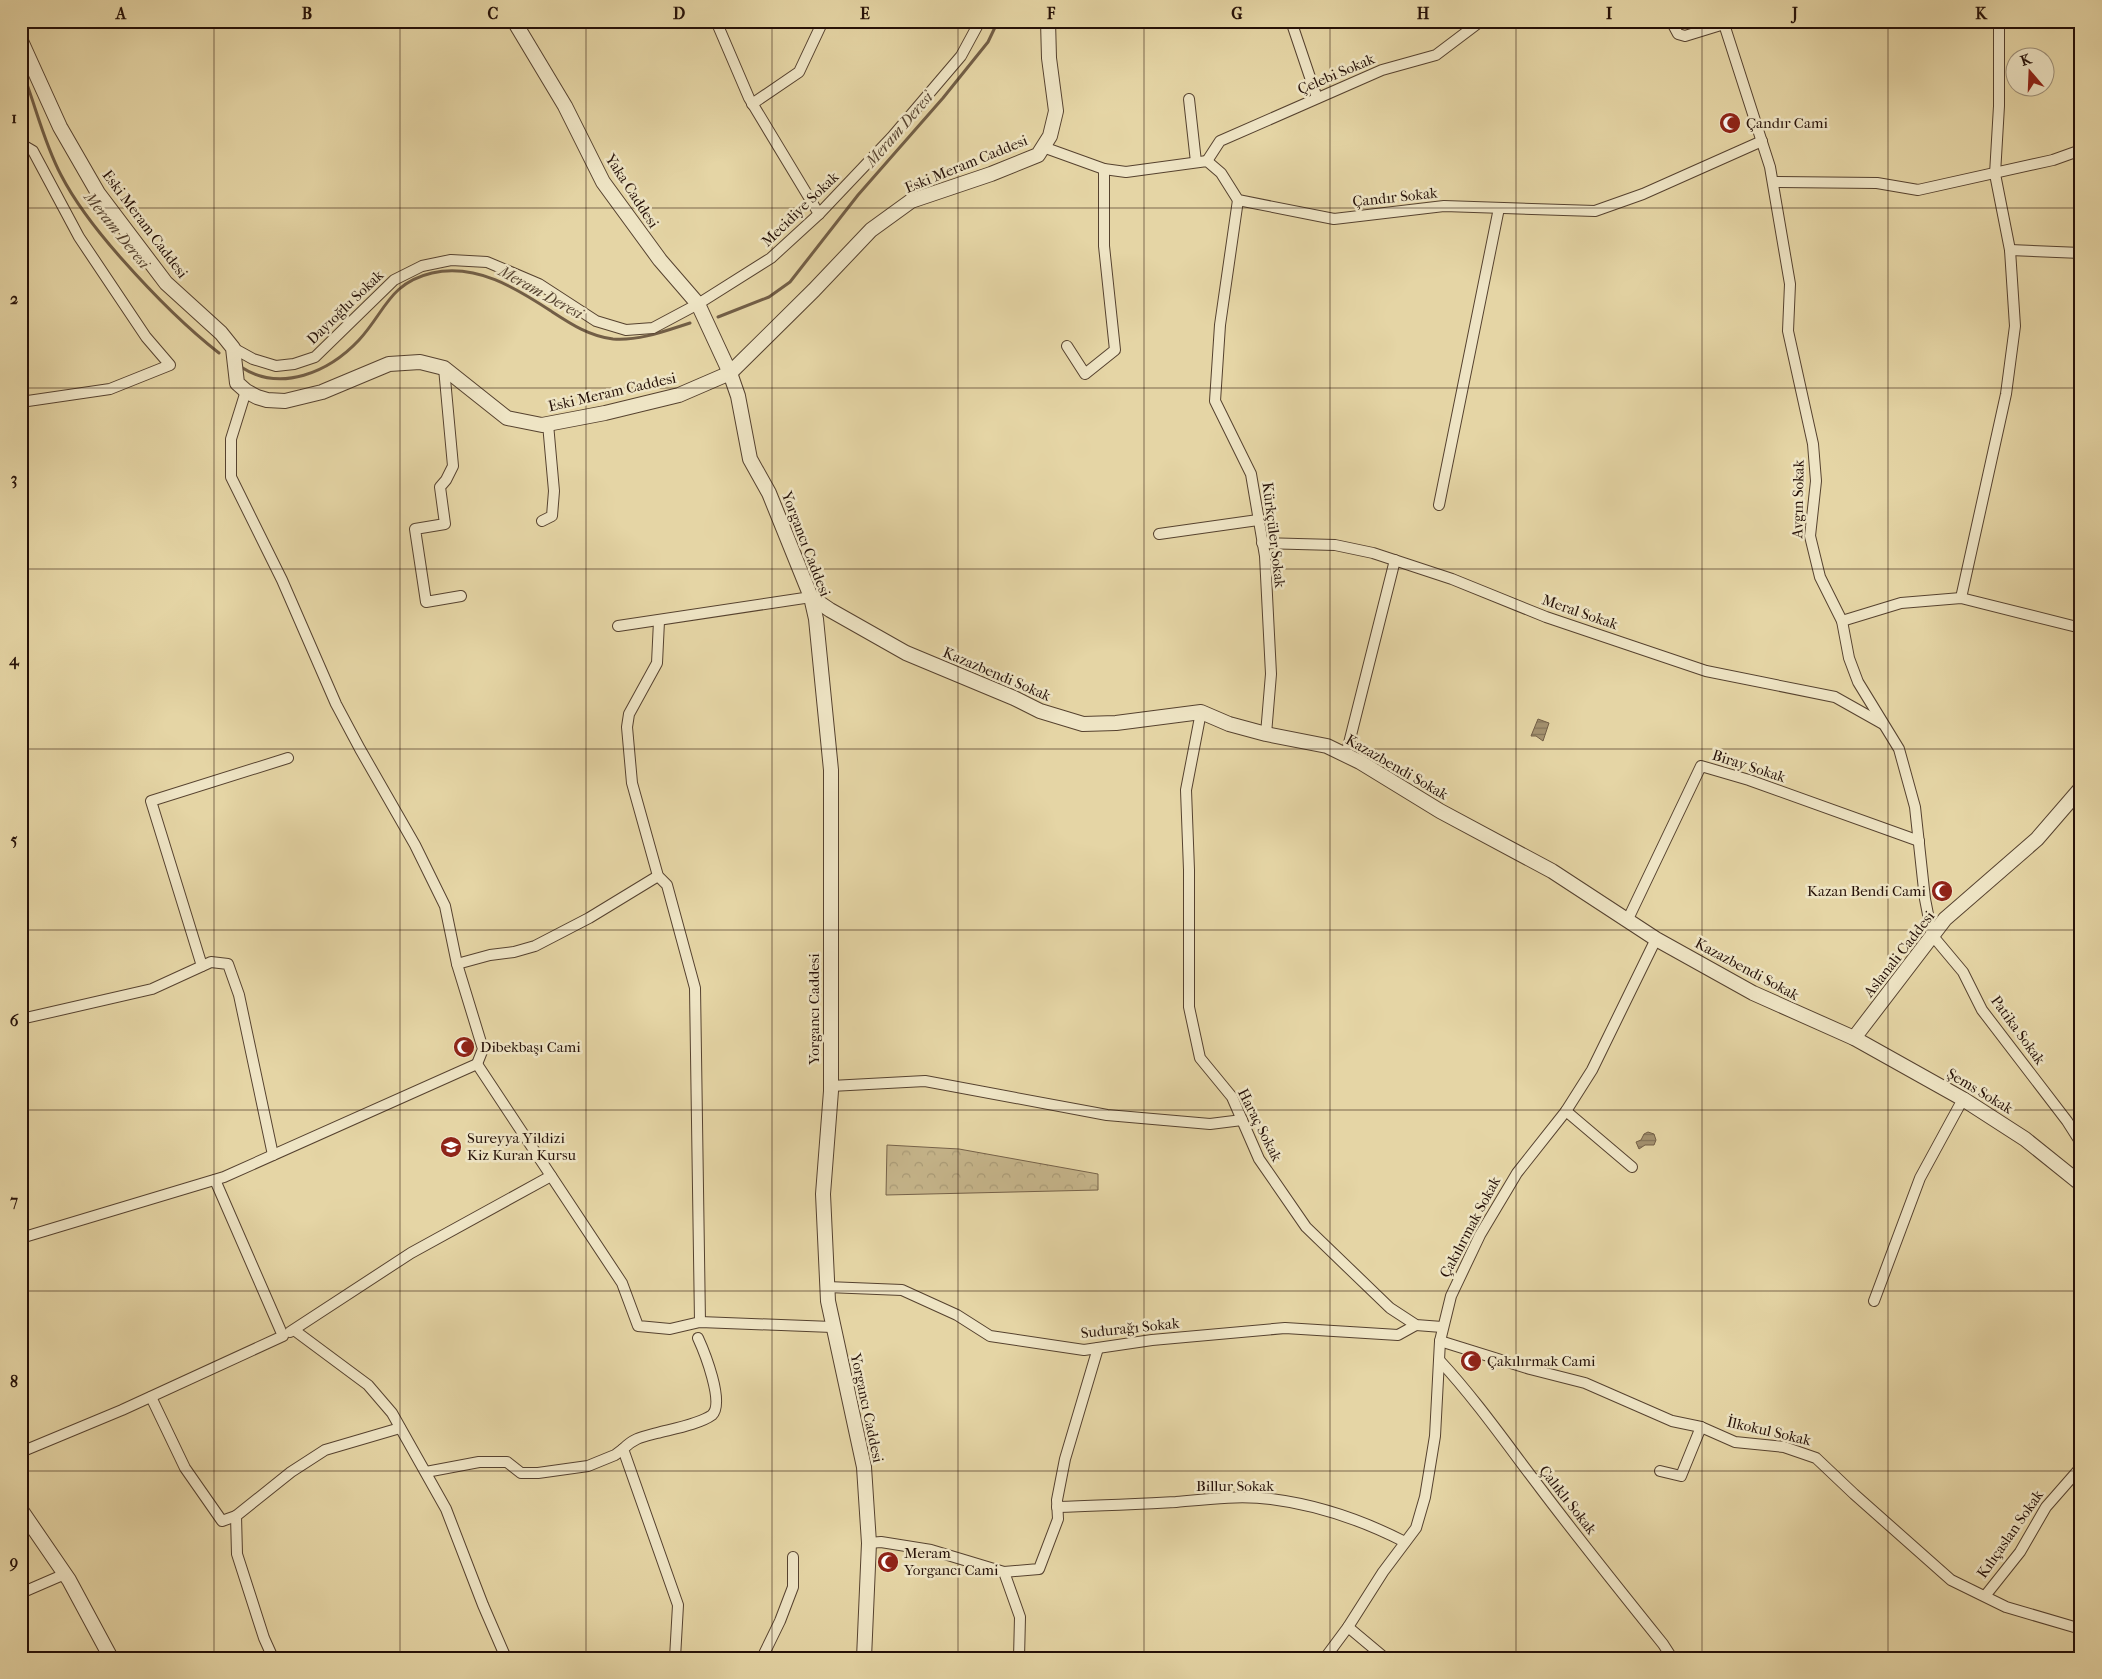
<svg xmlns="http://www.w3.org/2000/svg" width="2102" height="1679" font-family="'IM FELL French Canon',serif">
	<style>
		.forest { fill: url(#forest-crowns); stroke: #766249 }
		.water { fill: url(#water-rules); stroke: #725e46 }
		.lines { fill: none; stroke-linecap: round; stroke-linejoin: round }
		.stream { stroke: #725e46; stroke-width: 3 }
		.minor-casing { stroke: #56422f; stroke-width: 12 }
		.tertiary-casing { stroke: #56422f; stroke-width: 16 }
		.minor { stroke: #eee4c4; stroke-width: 10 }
		.tertiary { stroke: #eee4c4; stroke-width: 14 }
		.grid { fill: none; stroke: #261108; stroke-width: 1; stroke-opacity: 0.55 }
		.labels { text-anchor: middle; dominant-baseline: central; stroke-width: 5; stroke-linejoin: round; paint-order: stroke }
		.street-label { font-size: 15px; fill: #261108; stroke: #eee4c4 }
		.poi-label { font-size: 15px; fill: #261108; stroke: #eee4c4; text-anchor: start }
		.water-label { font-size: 16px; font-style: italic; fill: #584532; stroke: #eee4c4 }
		.neatline { fill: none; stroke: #261108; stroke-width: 2 }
		.grid-label { font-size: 16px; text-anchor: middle; font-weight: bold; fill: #261108 }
	</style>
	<defs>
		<pattern id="forest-crowns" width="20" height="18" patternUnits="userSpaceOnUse" patternTransform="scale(1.25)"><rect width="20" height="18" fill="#c5b48a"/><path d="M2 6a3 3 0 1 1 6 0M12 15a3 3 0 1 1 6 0" fill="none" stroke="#a99a76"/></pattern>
		<pattern id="water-rules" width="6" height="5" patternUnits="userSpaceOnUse" patternTransform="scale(1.25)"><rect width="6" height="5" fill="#a49270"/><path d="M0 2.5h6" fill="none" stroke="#85765a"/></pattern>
	</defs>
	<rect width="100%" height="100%" fill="#e5d5a5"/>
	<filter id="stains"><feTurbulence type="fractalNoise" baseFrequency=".004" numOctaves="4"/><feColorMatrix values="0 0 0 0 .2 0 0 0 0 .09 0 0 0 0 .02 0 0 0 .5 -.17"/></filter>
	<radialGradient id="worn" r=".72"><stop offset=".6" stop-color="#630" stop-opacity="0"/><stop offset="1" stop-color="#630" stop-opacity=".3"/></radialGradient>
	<polygon class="forest" points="887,1145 959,1149 1098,1174 1098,1190 886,1195"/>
	<g class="water">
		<polygon points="1538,719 1549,723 1543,741 1536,736 1531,736"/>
		<polygon points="1648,1132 1654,1134 1656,1140 1654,1145 1645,1145 1639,1149 1636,1142 1641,1140 1644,1134"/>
	</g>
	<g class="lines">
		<g class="stream">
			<path d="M21,68C35,103 43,141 61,175C77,206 98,232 121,258C152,293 183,325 219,353"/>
			<polyline points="718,317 769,297 790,282 858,195 943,98 988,42 998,21"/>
			<path d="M241,367C281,393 329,372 359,340C385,312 389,283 432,273C476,263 516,288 551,311C571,324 589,336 613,339C639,341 665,331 690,323"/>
		</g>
		<g class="minor-casing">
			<g id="minor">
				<polyline points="716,21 749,98 819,214"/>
				<polyline points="1291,21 1317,98"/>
				<polyline points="1671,21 1678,34 1685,36 1724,24"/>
				<polyline points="1723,21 1770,167 1790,284 1788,331 1813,444 1816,481 1810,536 1820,577 1842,621 1849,658 1858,682 1899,749 1915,807 1925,899 1932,935 1963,972 1982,1010 2067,1121 2081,1143"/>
				<polyline points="1189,99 1196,162"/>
				<polyline points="752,104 799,72 823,21"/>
				<polyline points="21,144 33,151 79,237 146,337 170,365 110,389 21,402"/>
				<polyline points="1043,147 1104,169 1126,172 1207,161 1221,173 1238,200 1334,219 1444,206 1595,211 1643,194 1762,141"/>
				<polyline points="1207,161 1220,141 1382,70 1436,55 1481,21"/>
				<polyline points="1773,182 1877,183 1918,190 2053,160 2081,150"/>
				<polyline points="1238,200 1220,325 1215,401 1251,474 1265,556 1271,674 1266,734"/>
				<polyline points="2010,250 2081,253"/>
				<polyline points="1067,346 1085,374 1115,350 1104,246 1104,169"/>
				<polyline points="233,348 253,359 276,366 294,364 315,357 394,280 422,266 451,260 487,262 539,284 596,321 626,330 653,328 698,304 771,258 819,214 892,137 961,56 980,21"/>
				<polyline points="444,368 453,466 446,480 440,487 445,524 415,529 426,602 461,596"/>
				<polyline points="246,391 231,439 231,477 282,580 336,704 360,749 415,845 445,906 457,964 483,1049 477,1064"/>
				<polyline points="1439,505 1499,208"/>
				<polyline points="542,521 552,516 554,491 548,424"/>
				<polyline points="1159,534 1258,520"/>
				<polyline points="1262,543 1335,545 1373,553 1452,579 1546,617 1706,671 1835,697 1883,724"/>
				<polyline points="1961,598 2006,394 2015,326 2010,250 1995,174 1999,106 1999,21"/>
				<polyline points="659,621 657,663 629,714 627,727 632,783 658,876 667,885 695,988 700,1322"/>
				<polyline points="1842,621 1901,603 1961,598 2081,628"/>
				<polyline points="618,626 811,597"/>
				<polyline points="1201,712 1186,790 1189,870 1189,1007 1200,1058 1232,1097 1259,1159 1306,1227 1390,1308 1416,1325 1442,1327"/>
				<polyline points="1346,755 1395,560"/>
				<polyline points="1628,919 1701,766 1749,780 1919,841"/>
				<polyline points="457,964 490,955 514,952 535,946 589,918 658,876"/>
				<polyline points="202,966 151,801 288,758"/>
				<polyline points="21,1019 152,989 211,962 228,964 239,995 273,1155"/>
				<polyline points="831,1086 925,1081 1107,1115 1210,1124 1242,1120"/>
				<polyline points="1566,1111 1632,1167"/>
				<polyline points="21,1238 224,1177 477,1064 622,1283 638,1326 670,1329 700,1322 832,1327"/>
				<polyline points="827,1287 902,1290 957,1315 990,1336 1084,1350 1152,1340 1285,1328 1398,1335 1416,1325"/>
				<polyline points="1874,1301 1920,1178 1963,1099"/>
				<polyline points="294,1330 368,1385 392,1413 446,1509 483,1605 506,1658"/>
				<polyline points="290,1332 411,1253 551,1176"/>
				<polyline points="1440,1341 1530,1369 1585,1383 1672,1421 1701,1427 1735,1442 1784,1447 1816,1458 1854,1494 1951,1580 2006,1607 2081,1629"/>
				<path d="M1440,1361C1477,1401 1508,1446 1541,1489C1581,1542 1622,1593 1663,1644L1672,1658"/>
				<polyline points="151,1397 185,1468 222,1521 236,1516"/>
				<polyline points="21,1452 122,1410 283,1336 215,1180"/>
				<polyline points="1660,1471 1681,1476 1701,1427"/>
				<polyline points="426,1472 479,1462 507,1462 521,1473 538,1473 588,1466 615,1455 623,1449"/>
				<path d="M1057,1507C1097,1506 1136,1504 1176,1502C1207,1499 1240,1495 1271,1499C1319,1505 1362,1520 1405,1542"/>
				<polyline points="869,1543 881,1542 931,1550 1004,1572 1039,1569 1058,1519 1057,1500 1065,1459 1098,1348"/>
				<polyline points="1004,1572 1020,1617 1019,1658"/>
				<polyline points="21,1593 65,1574"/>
				<polyline points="1985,1596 2020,1552 2046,1507 2081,1467"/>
				<polyline points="1348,1627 1385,1658"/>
				<polyline points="273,1658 264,1638 237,1554 236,1516 291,1472 325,1450 400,1428"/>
				<path d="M675,1658L678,1605L623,1449C634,1438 642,1437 657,1433C672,1429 700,1424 712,1415C725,1403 704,1351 698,1338"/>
				<polyline points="762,1658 780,1621 793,1587 793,1557"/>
				<polyline points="1325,1658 1348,1627 1383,1572 1416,1528 1425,1497 1435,1436 1440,1341 1451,1296 1480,1235 1517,1173 1566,1111 1592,1070 1656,939"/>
			</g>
		</g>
		<g class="tertiary-casing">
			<g id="tertiary">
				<polyline points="514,21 565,106 603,182 660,260 698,304 730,373 738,396 750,459 769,493 811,597 816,619 831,770 831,1091 823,1194 828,1301 864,1467 869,1543 864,1658"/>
				<polyline points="21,41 60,127 98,193 166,283 221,333 233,348 237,383 246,391 257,397 267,400 285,401 322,392 389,364 420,362 444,368 507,418 542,425 605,413 679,395 730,373 814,290 871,230 911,201 991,174 1038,155 1050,136 1056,111 1049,58 1048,21"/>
				<polyline points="811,597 830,610 906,653 1014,698 1040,711 1083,724 1116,723 1201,712 1229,724 1266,734 1327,746 1360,762 1440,811 1552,871 1656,939 1753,993 1854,1038 1963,1099 2025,1139 2081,1184"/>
				<polyline points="1854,1038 1945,919 2037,839 2081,788"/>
				<polyline points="21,1510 69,1580 111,1658"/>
			</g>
		</g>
		<use href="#minor" class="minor"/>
		<use href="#tertiary" class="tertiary"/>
	</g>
	<path class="grid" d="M214,21V1658M400,21V1658M586,21V1658M772,21V1658M958,21V1658M1144,21V1658M1330,21V1658M1516,21V1658M1702,21V1658M1888,21V1658M21,208H2081M21,388H2081M21,569H2081M21,749H2081M21,930H2081M21,1110H2081M21,1291H2081M21,1471H2081"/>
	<defs>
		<g id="mosque-disc" transform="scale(1.125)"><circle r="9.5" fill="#8f2418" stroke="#eee4c4"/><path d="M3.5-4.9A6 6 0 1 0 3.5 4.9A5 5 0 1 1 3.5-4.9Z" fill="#fff"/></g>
		<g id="school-disc" transform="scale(1.125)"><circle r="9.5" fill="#8f2418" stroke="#eee4c4"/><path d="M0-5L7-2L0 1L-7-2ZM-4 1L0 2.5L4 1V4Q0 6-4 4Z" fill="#fff"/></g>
	</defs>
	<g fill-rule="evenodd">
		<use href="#mosque-disc" x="1730" y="123"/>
		<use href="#mosque-disc" x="1942" y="891"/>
		<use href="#mosque-disc" x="464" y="1047"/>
		<use href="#school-disc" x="451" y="1147"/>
		<use href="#mosque-disc" x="1471" y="1361"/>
		<use href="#mosque-disc" x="888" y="1562"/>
	</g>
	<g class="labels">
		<g class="street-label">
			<text transform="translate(1336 74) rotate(-23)">Çelebi Sokak</text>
			<text transform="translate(966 164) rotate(-22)">Eski Meram Caddesi</text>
			<text transform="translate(632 191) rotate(57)">Yaka Caddesi</text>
			<text transform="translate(1395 197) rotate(-6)">Çandır Sokak</text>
			<text transform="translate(800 209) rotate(-44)">Mecidiye Sokak</text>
			<text transform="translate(145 224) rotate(53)">Eski Meram Caddesi</text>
			<text transform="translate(345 307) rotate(-44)">Dayıoğlu Sokak</text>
			<text transform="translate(612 392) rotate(-13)">Eski Meram Caddesi</text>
			<text transform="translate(1798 499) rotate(-89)">Avgın Sokak</text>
			<text transform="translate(1274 535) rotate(83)">Kürkçüler Sokak</text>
			<text transform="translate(806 544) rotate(69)">Yorgancı Caddesi</text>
			<text transform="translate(1580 612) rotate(19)">Meral Sokak</text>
			<text transform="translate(997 674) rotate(23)">Kazazbendi Sokak</text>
			<text transform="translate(1749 766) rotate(18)">Biray Sokak</text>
			<text transform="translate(1397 767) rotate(30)">Kazazbendi Sokak</text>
			<text transform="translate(1899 954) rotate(-52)">Aslanali Caddesi</text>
			<text transform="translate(1747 969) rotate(28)">Kazazbendi Sokak</text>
			<text transform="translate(814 1009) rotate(-90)">Yorgancı Caddesi</text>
			<text transform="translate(2018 1030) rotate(54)">Patika Sokak</text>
			<text transform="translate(1980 1091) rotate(31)">Şems Sokak</text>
			<text transform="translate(1260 1125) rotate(63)">Haraç Sokak</text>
			<text transform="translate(1470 1227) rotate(-62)">Çakılırmak Sokak</text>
			<text transform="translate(1130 1328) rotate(-6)">Sudurağı Sokak</text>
			<text transform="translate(867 1408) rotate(78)">Yorgancı Caddesi</text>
			<text transform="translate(1769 1431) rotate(13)">İlkokul Sokak</text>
			<text x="1235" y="1486">Billur Sokak</text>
			<text transform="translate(1568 1500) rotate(52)">Çalıklı Sokak</text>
			<text transform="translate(2010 1534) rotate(-55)">Kılıçaslan Sokak</text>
		</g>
		<g class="poi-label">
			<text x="1746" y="123">Çandır Cami</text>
			<text x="1926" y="891" text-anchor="end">Kazan Bendi Cami</text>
			<text x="480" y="1047">Dibekbaşı Cami</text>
			<text x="467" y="1138">Sureyya Yildizi<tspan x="467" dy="17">Kiz Kuran Kursu</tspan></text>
			<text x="1487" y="1361">Çakılırmak Cami</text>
			<text x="904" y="1553">Meram<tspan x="904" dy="17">Yorgancı Cami</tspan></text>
		</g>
		<g class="water-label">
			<text transform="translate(899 129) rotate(-49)">Meram Deresi</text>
			<text transform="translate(117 230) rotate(51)">Meram Deresi</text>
			<text transform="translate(541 292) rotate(29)">Meram Deresi</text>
		</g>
	</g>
	<rect width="2102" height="1679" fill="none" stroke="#e5d5a5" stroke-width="55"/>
	<g transform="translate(2030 72) rotate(341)"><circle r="24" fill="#eee4c4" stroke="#9e9079"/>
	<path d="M0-4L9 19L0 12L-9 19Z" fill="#8f2418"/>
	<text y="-8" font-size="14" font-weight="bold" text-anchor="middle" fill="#261108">K</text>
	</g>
	<rect x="28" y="28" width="2046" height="1624" class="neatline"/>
	<g class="grid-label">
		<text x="121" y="19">A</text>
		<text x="307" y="19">B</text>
		<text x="493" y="19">C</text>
		<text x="679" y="19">D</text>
		<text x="865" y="19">E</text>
		<text x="1051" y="19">F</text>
		<text x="1237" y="19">G</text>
		<text x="1423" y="19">H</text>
		<text x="1609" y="19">I</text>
		<text x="1795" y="19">J</text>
		<text x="1981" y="19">K</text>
		<text x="14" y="123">1</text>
		<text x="14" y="304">2</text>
		<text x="14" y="484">3</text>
		<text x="14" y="665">4</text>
		<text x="14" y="845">5</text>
		<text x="14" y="1026">6</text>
		<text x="14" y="1206">7</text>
		<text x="14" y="1387">8</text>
		<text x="14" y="1567">9</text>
	</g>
	<rect width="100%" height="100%" filter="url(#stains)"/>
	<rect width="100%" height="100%" fill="url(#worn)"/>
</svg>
